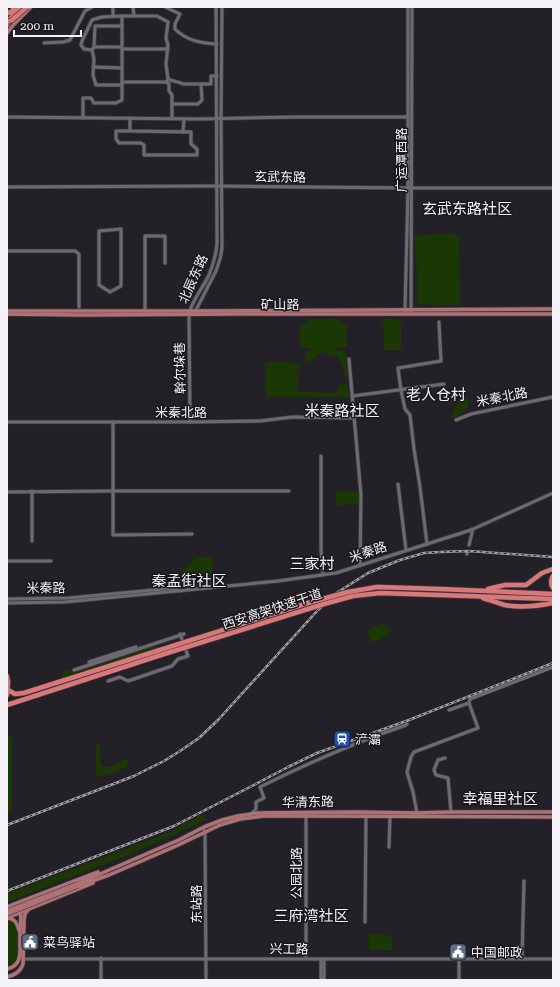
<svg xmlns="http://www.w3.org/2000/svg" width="560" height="987" font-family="'Roboto Serif','Noto Sans SC',serif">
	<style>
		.green { fill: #1b3704 }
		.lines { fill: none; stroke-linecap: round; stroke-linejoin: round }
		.minor-casing { stroke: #3f3d43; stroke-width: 4.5 }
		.major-casing { stroke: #3f3d43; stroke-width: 5 }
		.highway-casing { stroke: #3f3d43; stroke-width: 6 }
		.minor { stroke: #6d6972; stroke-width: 3 }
		.major { stroke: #ae7176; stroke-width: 3.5 }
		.highway { stroke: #da7779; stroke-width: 4.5 }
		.rail-casing { stroke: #a3a0a6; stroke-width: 2.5 }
		.rail { stroke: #1a171d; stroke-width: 1; stroke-dasharray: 3; stroke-linecap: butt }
		.major-bridge-casing { stroke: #3f3d43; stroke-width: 5; stroke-linecap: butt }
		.highway-bridge-casing { stroke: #3f3d43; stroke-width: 6; stroke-linecap: butt }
		.major-bridge { stroke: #ae7176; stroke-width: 3.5 }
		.highway-bridge { stroke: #da7779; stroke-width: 4.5 }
		.labels { text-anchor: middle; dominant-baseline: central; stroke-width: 3; stroke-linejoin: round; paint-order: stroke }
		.street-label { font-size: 13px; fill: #f4f2f7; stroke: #1a171d }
		.poi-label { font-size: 13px; fill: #f4f2f7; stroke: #1a171d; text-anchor: start }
		.quarter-label { font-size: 15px; fill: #f4f2f7; stroke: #1a171d }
	</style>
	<rect width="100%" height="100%" fill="#232027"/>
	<g class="green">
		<polygon points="459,234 460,305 421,305 417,301 417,270 415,257 415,235"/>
		<polygon points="308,319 340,319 340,324 346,324 347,347 337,348 337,350 316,350 346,351 348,377 345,378 344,370 337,357 322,352 310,362 306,363 306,351 311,351 311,348 300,347 300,324 308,324"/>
		<polygon points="383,319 397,319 401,323 401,350 384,350"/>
		<polygon points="265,362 302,363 296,370 299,379 297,391 333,393 338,391 338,385 348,384 349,397 266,397"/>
		<polygon points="464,391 466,391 469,405 465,410 455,418 451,418 451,416"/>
		<polygon points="359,491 359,504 336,505 336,492"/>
		<path d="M194,557H213L212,573H193L192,572L181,573L182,569C188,566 192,563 194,557Z"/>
		<polygon points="384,622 391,634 372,643 366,632"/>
		<polygon points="156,643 158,648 62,678 63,671 74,668 83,664 124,651 124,649 128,647 132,652"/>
		<polygon points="7,734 12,739 12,811 7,813"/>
		<path d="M96,744H100L101,766C113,768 117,764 127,758L128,767L97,778L96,770Z"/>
		<polygon points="201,815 206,820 131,854 7,902 7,894 170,832"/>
		<path d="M7,920C13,920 17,925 17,931V957L14,963L7,966Z"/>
		<polygon points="369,934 392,935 392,950 369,950"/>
	</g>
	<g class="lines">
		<g class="minor-casing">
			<g id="minor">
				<polyline points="113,7 113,16"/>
				<polyline points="133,7 134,16"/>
				<path d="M165,7L180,14L175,24V29C187,41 201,43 217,44"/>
				<polyline points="44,43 63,42 70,40 85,11 92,7"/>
				<polyline points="94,47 122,47"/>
				<polyline points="122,49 168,49"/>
				<polyline points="92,50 84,49 81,45 82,41 92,20 102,17 122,16"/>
				<polyline points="93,67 122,68"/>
				<path d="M168,79C173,82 178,81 183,84H211V76H217"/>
				<polyline points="122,82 166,82"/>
				<polyline points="122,85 96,85 93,75 94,59 92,50 94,47 95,26 122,26"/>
				<polyline points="173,104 198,104 202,100 201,84"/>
				<polyline points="7,117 199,119 295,117 408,117"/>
				<polyline points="83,118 83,98 91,98 94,103 116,103 122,100 122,16 157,16 168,22 166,38 168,45 166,64 168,79 166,82 169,84 169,91 172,95 172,118"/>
				<polyline points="130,131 191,132 191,144 197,149 197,155 144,155 144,145 141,143 119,143 116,139 116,131 130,131 130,118"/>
				<polyline points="183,132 184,119"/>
				<polyline points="7,187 217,186 411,188 553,188"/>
				<polygon points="121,229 121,286 110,292 99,285 99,231"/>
				<polyline points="7,251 75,251 79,254 79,307"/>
				<polyline points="145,311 145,236 165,236 165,263"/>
				<polyline points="405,311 408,188 408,7"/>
				<polyline points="195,312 216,271 220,259 222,248 221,118 222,7"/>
				<polyline points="411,314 412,7"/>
				<polyline points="349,359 361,495 360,566"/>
				<polyline points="352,396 444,384"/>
				<polyline points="456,420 471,414 553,397"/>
				<polyline points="7,422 190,422 260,421 293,417 354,418"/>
				<polyline points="113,422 113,535 192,534"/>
				<path d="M190,422L189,314C192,300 203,288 209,275C213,265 216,255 217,244L216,7"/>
				<polyline points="321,456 321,549 323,575"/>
				<polyline points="398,484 406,550"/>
				<polyline points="7,492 113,491 289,491"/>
				<polyline points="32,541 32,491"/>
				<polyline points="427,544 420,487 414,449 410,415 405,409 401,390 398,368 441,361 439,322"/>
				<polyline points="469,545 472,533 472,529"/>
				<polyline points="467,554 467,552"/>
				<polyline points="7,561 51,561"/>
				<polyline points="7,599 69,598 174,588 180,591"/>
				<polyline points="7,603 65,602 278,581 336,573 471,530 553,493"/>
				<polyline points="89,662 136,647"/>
				<polyline points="74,670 184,634"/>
				<polyline points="108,681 120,677 128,681 172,666 178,659 188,656 180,634"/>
				<polyline points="449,710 469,703"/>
				<polyline points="445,758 438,760 434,770 436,775 448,778 451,812"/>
				<polyline points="417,813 413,792 407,772 411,757 414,752 478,728 469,703 470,699 553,667"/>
				<path d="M251,814L256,809V802L264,798L260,787C308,763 356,742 406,725L407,724"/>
				<polyline points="203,828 205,832 206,980"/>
				<polyline points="389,847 390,816"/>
				<polyline points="365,922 366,816"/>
				<polyline points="101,958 101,980"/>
				<polyline points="306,958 306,814"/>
				<polyline points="24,959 553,959"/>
				<polyline points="522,959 524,881"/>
				<polyline points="321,980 321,959"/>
				<polyline points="324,980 324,959"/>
				<polyline points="459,980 459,959"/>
			</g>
		</g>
		<g class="major-casing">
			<g id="major">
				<polyline points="7,33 14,24 31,7"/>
				<polyline points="7,311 190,311 553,309"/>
				<polyline points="7,314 81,315 232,314 553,314"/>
				<polyline points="77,884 160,848 179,840 204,827 222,820 238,816 258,813 354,812 417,813 451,812 553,812"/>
				<polyline points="78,886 109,875 176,846 220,825 240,819 263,816 306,816 553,817"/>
				<polyline points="7,907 98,872"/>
				<polyline points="7,918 93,883"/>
				<path d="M8,918C15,919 17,923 19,930"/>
				<path d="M7,969C25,965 19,947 20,934C20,926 22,919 20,911"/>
				<path d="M7,977C15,975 20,972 23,964L24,920L25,914L28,910"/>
			</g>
		</g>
		<g class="highway-casing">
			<g id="highway">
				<polyline points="7,13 11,12 15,7"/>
				<polyline points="7,25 10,19 20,7"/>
				<path d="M553,576C551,579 550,584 553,588"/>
				<polyline points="440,589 553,594"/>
				<polyline points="488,589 505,585 526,585 542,573 553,569"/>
				<polyline points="440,595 553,599"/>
				<path d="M483,598C490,600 497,603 505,605C520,608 538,606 553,603"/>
				<polyline points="7,676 8,682 7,695"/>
				<polyline points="8,690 15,694 24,693 160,650"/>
				<polyline points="7,705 161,655"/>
			</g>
		</g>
		<use href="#minor" class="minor"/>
		<use href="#major" class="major"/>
		<use href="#highway" class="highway"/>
		<g class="rail-casing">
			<g id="rail">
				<polyline points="7,825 134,776 164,761 180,751 199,738 218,720 318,610 338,592 368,573 400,560 424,553 440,552 469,551 553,557"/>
				<polyline points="7,891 174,826 250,787 288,767 317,753 409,720 553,663"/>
			</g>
		</g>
		<use href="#rail" class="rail"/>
		<g class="major-bridge-casing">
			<g id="major-bridge">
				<polyline points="7,911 77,884"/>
				<polyline points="7,914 78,886"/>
			</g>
		</g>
		<g class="highway-bridge-casing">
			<g id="highway-bridge">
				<polyline points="7,22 12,20 27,7"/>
				<polyline points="160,650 308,603 348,592 377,587 440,589"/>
				<polyline points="161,655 324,604 353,596 380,593 440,595"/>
			</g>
		</g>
		<use href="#major-bridge" class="major-bridge"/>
		<use href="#highway-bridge" class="highway-bridge"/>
	</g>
	<defs>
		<g id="station-square" transform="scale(0.9)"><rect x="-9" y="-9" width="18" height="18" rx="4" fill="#1a4fb4" stroke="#1a171d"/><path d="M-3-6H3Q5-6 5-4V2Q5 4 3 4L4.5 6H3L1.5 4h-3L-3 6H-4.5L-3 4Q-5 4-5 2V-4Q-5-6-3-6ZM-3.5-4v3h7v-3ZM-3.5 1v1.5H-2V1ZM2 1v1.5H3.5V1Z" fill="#fff"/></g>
		<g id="civic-square" transform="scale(0.9)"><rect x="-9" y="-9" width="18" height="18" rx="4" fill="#5c6f8a" stroke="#1a171d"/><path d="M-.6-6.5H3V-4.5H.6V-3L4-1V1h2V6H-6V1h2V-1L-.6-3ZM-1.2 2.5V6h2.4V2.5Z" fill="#fff"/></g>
	</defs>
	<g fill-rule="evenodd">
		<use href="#station-square" x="342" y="739"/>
		<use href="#civic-square" x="30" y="942"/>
		<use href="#civic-square" x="458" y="952"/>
	</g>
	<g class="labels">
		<g class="street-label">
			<text transform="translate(401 160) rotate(-90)">广运潭西路</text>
			<text transform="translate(280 177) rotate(1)">玄武东路</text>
			<text transform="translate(193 279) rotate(-66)">北辰东路</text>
			<text x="280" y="304">矿山路</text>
			<text transform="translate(180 368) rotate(-91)">幹尔垛巷</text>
			<text transform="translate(502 397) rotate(-11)">米秦北路</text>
			<text x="181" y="412">米秦北路</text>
			<text transform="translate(368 552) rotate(-19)">米秦路</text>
			<text transform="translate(46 588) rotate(-1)">米秦路</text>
			<text transform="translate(272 609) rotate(-18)">西安高架快速干道</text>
			<text transform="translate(308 802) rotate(-1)">华清东路</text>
			<text transform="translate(296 873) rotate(-90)">公园北路</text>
			<text transform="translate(196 904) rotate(-90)">东站路</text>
			<text transform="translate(289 949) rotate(1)">兴工路</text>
		</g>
		<g class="poi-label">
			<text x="355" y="739">浐灞</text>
			<text x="43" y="942">菜鸟驿站</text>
			<text x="471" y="952">中国邮政</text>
		</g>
		<g class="quarter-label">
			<text x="467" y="209">玄武东路社区</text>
			<text x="436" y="395">老人仓村</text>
			<text x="342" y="411">米秦路社区</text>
			<text x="312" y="564">三家村</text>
			<text x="189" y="581">秦孟街社区</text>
			<text x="500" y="799">幸福里社区</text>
			<text x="311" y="916">三府湾社区</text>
		</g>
	</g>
	<rect width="560" height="987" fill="none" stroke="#f4f2f7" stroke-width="16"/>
	<path d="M14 30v6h67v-6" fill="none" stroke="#f4f2f7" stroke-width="2"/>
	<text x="20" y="30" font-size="12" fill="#f4f2f7" stroke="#1a171d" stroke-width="3" paint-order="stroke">200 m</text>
</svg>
